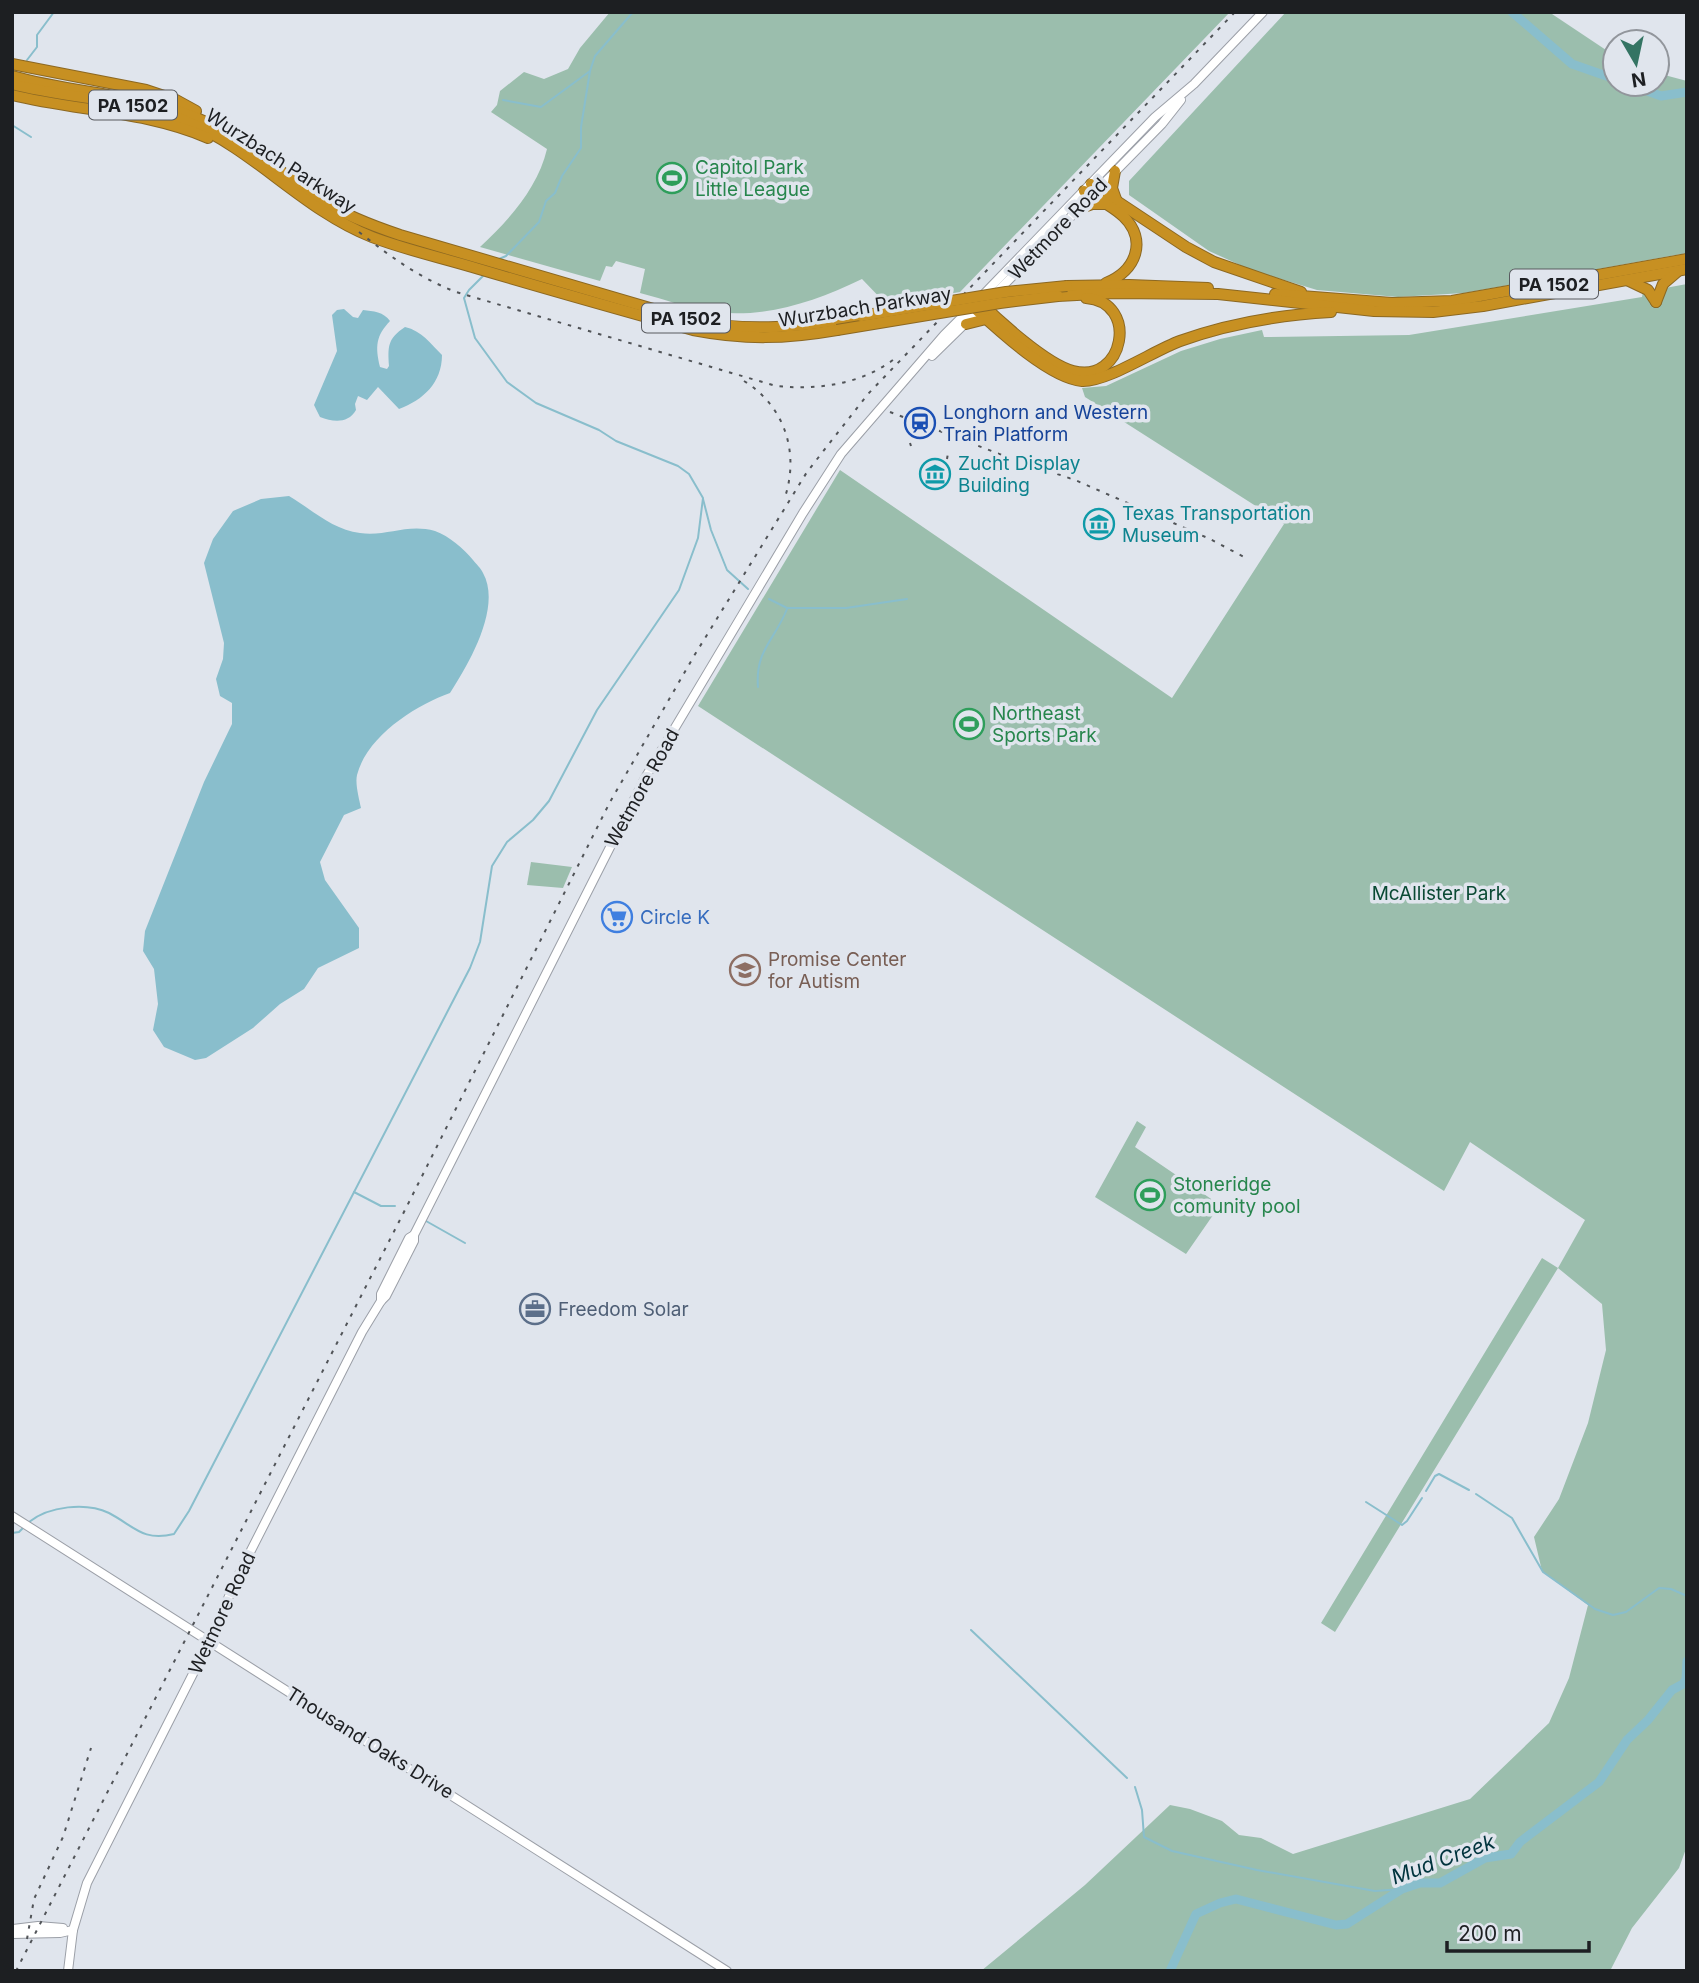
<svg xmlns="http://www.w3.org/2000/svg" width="1699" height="1983" font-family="Inter,sans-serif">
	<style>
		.green { fill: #9bbead }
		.water { fill: #89becc }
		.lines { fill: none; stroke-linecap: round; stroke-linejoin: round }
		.stream { stroke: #89becc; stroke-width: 2 }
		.river { stroke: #89becc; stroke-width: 9 }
		.secondary-casing { stroke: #9b9fa7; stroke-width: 10 }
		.highway-casing { stroke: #8c6822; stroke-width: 12 }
		.secondary { stroke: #fff; stroke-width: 8 }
		.highway { stroke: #c79022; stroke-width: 10 }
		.rail { stroke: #515458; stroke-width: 2; stroke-dasharray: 3.5 7; stroke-linecap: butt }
		.highway-bridge-casing { stroke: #8c6822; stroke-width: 12; stroke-linecap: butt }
		.highway-bridge { stroke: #c79022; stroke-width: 10 }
		.labels { text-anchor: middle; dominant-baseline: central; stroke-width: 7; stroke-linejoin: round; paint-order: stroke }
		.shield { fill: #e0e5ed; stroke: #585a5f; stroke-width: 2 }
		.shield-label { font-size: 18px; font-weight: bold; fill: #1d1f22 }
		.street-label { font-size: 19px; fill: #1d1f22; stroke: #e0e5ed }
		.leisure-label { font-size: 19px; fill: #27864d; stroke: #e0e5ed; text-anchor: start }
		.transit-label { font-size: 19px; fill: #164399; stroke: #e0e5ed; text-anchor: start }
		.culture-label { font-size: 19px; fill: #0d838f; stroke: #e0e5ed; text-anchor: start }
		.park-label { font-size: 19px; fill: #0a4a34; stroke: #e0e5ed }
		.shop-label { font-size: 19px; fill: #366cbe; stroke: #e0e5ed; text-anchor: start }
		.education-label { font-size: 19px; fill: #785e54; stroke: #e0e5ed; text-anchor: start }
		.service-label { font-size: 19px; fill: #4e5e75; stroke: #e0e5ed; text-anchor: start }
		.water-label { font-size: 21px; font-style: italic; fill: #00333d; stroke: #e0e5ed }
	</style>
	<rect width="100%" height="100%" fill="#e0e5ed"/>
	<g class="green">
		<path d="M610,12H1230L960,292L886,304L862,279C814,302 767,318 714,312C689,309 664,299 640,293L645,269L616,261L612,267L606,266L600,281L480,247C508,221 538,188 547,149L491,112L497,105L500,91L524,72L544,79L568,69L580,48Z"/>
		<polygon points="1286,12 1549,12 1615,56 1615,84 1657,84 1657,73 1687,81 1687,253 1464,293 1398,297 1317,290 1251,270 1209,251 1129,195 1129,181"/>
		<polygon points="1687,284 1687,1846 1679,1868 1632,1928 1610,1971 981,1971 1085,1885 1170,1805 1190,1809 1222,1821 1239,1835 1261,1838 1293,1854 1470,1799 1549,1723 1569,1678 1588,1605 1542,1571 1534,1537 1559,1499 1588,1423 1606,1350 1602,1304 1558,1268 1335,1632 1321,1623 1542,1258 1558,1268 1585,1220 1470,1142 1444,1191 698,706 840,470 1172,698 1284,524 1085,397 1082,388 1106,386 1181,351 1220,339 1262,330 1264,337 1409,335 1642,297 1643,292"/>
		<polygon points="531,862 572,867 563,888 527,885"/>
		<polygon points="1137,1121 1146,1127 1135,1147 1220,1205 1186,1254 1095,1197"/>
	</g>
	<g class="water">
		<path d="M344,309L353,317L358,318L363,310C373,311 384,312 390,321C376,336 375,346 380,367L387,369L389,366C388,347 387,339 405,327C422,331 430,343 442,355C442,383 423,400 399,409L378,387L367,400L358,396L355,404L356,410C348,424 333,422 320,417L314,405L337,351L332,315L337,310Z"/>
		<path d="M289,496C311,509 333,530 360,533C386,537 407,523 435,531C449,536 464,549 473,560C476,564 481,568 483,573C502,607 469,664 450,693C416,705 367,736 357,775C355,784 359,798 361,808L344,815L320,862L325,880L359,928V948L318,968L304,989L280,1004L253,1028L206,1058L195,1060L164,1047L153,1030L158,1004L154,969L143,951L145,931L204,782L232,724V703L220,696L216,679L223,659L224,643L204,563L213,539L233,511L261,499Z"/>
	</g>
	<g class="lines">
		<g class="stream">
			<polyline points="27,60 37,47 37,35 54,12"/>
			<polyline points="503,100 541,107 590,71"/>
			<polyline points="12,125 31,137"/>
			<polyline points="499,259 506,256 539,222 546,201 555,193 562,176 581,148 581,127 590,71 595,56 633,12"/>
			<polyline points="703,499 711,530 727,570 748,589"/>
			<polyline points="769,599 787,608 846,608 907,599"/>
			<path d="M758,687C755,650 775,640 787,609"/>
			<polyline points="354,1192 381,1206 395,1206"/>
			<polyline points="426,1221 465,1243"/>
			<polyline points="1426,1491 1435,1476 1439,1474 1469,1490"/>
			<polyline points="1476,1494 1512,1518 1543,1572 1595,1609 1613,1615 1626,1612 1659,1588 1671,1589 1687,1596"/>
			<polyline points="1366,1502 1402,1525 1407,1521 1422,1498"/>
			<path d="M29,1522C49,1506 86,1502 109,1513C134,1526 143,1542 174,1534L189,1511L470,968L480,942L492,866L507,842L533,820L549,801L597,710L679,590L698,538L703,498L689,474L678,466L616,441L599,430L536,403L507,382L475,338L464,298L469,290L483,276"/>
			<polyline points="12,1533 19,1532 23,1528"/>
			<polyline points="971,1630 1127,1778"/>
			<polyline points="1135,1787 1142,1810 1144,1837 1172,1851 1257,1870 1375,1891 1402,1889"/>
		</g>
		<g class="river">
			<polyline points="1512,12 1572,64 1615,79"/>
			<polyline points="1628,84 1661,96 1687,92"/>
			<polyline points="1170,1971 1196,1914 1220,1903 1236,1899 1336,1925 1347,1924 1402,1889 1420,1883 1440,1883 1485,1858 1511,1854 1520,1842 1599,1782 1627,1740 1648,1720 1672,1690 1683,1684 1686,1679 1687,1661"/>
		</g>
		<g class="secondary-casing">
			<g id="secondary">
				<polyline points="994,295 1162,124 1181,100"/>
				<polyline points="982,296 1155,117 1194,84 1263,12"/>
				<polyline points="932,356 980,309"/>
				<polyline points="381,1301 381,1294 409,1238 414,1235 645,778 803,513 841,454 944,335 971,308"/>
				<polyline points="12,1516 727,1971"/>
				<polyline points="13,1929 38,1926 63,1928"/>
				<polyline points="12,1934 60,1933 73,1930"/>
				<polyline points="68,1971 73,1930 87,1883 203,1654 240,1572 362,1332 381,1301 386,1296 414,1241 414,1235"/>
			</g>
		</g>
		<g class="highway-casing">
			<g id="highway">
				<polyline points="12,64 146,90 176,100 196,111"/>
				<path d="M12,76C78,95 145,93 208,123C251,143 283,176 322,201C347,216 373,226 400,235L691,320C749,333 803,327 861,316"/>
				<path d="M12,84C70,100 132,97 188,122C256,151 302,209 372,237C406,250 443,258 479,269C550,290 621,310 693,330C745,340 785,339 837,330"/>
				<path d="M12,95C77,111 146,111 208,138"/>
				<polyline points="1115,171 1112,188 1117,202"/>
				<polyline points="1091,184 1186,247 1214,262 1301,292"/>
				<path d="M1084,191C1097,198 1112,206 1123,216C1148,240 1136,271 1106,283"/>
				<polyline points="1078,209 1092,204 1105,204"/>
				<polyline points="1627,280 1648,290 1656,302"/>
				<polyline points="1067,286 1129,285 1208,288"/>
				<polyline points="1275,294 1392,303 1452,301 1687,259"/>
				<polyline points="1058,296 1114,293 1218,294 1374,311 1433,312 1483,306 1687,269"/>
				<path d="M978,300C998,320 1046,364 1073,371C1124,385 1140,302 1086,298"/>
				<polyline points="1656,302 1663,284 1677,272"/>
				<path d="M972,306C996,328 1049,378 1082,381C1107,382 1153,351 1180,341C1230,323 1278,315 1331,312"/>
				<polyline points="966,324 986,319"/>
			</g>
		</g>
		<use href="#secondary" class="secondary"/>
		<use href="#highway" class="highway"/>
		<g class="rail">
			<path d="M359,232C391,257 418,277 456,292L776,386C817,390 859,385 893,360"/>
			<path d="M744,381C786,407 800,455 784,500"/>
			<polyline points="890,412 1010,458 1075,480 1210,539 1244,557"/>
			<polyline points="910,443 911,446"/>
			<polyline points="947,459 948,453"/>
			<polyline points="27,1939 34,1899 63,1837 91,1748"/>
			<polyline points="16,1971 406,1208 610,802 694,656 807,472 868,394 1235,12"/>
		</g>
		<g class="highway-bridge-casing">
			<g id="highway-bridge">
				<polyline points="861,316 1006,292 1067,286"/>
				<polyline points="837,330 1000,303 1058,296"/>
			</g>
		</g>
		<use href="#highway-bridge" class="highway-bridge"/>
	</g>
	<defs>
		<g id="stadium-ring" transform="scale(1.575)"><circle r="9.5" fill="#e0e5ed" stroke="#2e9e5b" stroke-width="1.5"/><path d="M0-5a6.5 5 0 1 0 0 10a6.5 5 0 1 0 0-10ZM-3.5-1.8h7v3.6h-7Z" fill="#2e9e5b"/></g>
		<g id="station-ring" transform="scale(1.575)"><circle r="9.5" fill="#e0e5ed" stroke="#1a4fb4" stroke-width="1.5"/><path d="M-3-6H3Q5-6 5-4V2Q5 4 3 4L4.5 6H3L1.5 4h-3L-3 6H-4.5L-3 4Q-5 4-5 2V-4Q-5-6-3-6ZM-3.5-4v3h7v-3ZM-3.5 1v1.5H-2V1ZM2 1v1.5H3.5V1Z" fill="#1a4fb4"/></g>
		<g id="museum-ring" transform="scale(1.575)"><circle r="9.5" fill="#e0e5ed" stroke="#0f9aa8" stroke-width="1.5"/><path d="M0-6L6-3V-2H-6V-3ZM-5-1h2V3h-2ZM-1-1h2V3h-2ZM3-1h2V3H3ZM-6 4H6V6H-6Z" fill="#0f9aa8"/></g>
		<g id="supermarket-ring" transform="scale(1.575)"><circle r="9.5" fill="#e0e5ed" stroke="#3f7fe0" stroke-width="1.5"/><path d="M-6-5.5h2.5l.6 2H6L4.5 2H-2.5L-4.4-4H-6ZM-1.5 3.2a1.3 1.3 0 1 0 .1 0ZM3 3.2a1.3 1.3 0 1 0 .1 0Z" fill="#3f7fe0"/></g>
		<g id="school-ring" transform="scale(1.575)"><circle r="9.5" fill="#e0e5ed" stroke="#8d6e63" stroke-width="1.5"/><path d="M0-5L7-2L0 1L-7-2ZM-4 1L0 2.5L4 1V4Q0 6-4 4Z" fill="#8d6e63"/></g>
		<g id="office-ring" transform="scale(1.575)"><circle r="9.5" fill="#e0e5ed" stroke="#5c6f8a" stroke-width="1.5"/><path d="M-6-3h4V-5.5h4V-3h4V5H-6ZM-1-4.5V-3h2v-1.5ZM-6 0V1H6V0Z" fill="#5c6f8a"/></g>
	</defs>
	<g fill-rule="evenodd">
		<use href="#stadium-ring" x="672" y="178"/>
		<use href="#station-ring" x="920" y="423"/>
		<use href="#museum-ring" x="935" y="474"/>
		<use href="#museum-ring" x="1099" y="524"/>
		<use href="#stadium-ring" x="969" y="724"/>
		<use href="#supermarket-ring" x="617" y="917"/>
		<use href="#school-ring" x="745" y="970"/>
		<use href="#stadium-ring" x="1150" y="1195"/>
		<use href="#office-ring" x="535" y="1309"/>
	</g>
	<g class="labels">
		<g class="shield">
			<rect x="89" y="90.5" width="88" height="29" rx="5"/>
			<rect x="1510" y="269.5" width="88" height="29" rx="5"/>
			<rect x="642" y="303.5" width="88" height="29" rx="5"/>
		</g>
		<g class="shield-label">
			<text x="133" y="105">PA 1502</text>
			<text x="1554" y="284">PA 1502</text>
			<text x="686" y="318">PA 1502</text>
		</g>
		<g class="street-label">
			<text transform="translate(281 161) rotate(33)">Wurzbach Parkway</text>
			<text transform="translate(1058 229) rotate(-46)">Wetmore Road</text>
			<text transform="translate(865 307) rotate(-9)">Wurzbach Parkway</text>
			<text transform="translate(642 788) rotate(-61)">Wetmore Road</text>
			<text transform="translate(222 1613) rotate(-65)">Wetmore Road</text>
			<text transform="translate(370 1743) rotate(32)">Thousand Oaks Drive</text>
		</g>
		<g class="leisure-label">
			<text x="695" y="167">Capitol Park<tspan x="695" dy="22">Little League</tspan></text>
			<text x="992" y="713">Northeast<tspan x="992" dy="22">Sports Park</tspan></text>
			<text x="1173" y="1184">Stoneridge<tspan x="1173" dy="22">comunity pool</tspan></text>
		</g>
		<g class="transit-label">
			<text x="943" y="412">Longhorn and Western<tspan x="943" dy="22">Train Platform</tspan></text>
		</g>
		<g class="culture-label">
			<text x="958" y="463">Zucht Display<tspan x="958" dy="22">Building</tspan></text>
			<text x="1122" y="513">Texas Transportation<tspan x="1122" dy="22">Museum</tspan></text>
		</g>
		<g class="park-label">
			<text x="1439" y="893">McAllister Park</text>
		</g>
		<g class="shop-label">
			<text x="640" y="917">Circle K</text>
		</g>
		<g class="education-label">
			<text x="768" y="959">Promise Center<tspan x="768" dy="22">for Autism</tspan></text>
		</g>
		<g class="service-label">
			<text x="558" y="1309">Freedom Solar</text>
		</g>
		<g class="water-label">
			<text transform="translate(1443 1859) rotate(-20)">Mud Creek</text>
		</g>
	</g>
	<rect width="1699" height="1983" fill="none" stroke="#1d1f22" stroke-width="28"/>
	<g transform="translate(1636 63) rotate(171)"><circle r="33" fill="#e0e5ed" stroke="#92969c" stroke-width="2"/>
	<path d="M0-5L12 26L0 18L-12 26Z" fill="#347463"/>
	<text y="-10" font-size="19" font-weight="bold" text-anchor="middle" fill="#1d1f22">N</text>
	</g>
	<path d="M1447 1941v10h142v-10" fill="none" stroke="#1d1f22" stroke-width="3.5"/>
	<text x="1458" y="1941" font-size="21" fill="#1d1f22" stroke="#e0e5ed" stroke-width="5" paint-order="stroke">200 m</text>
</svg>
